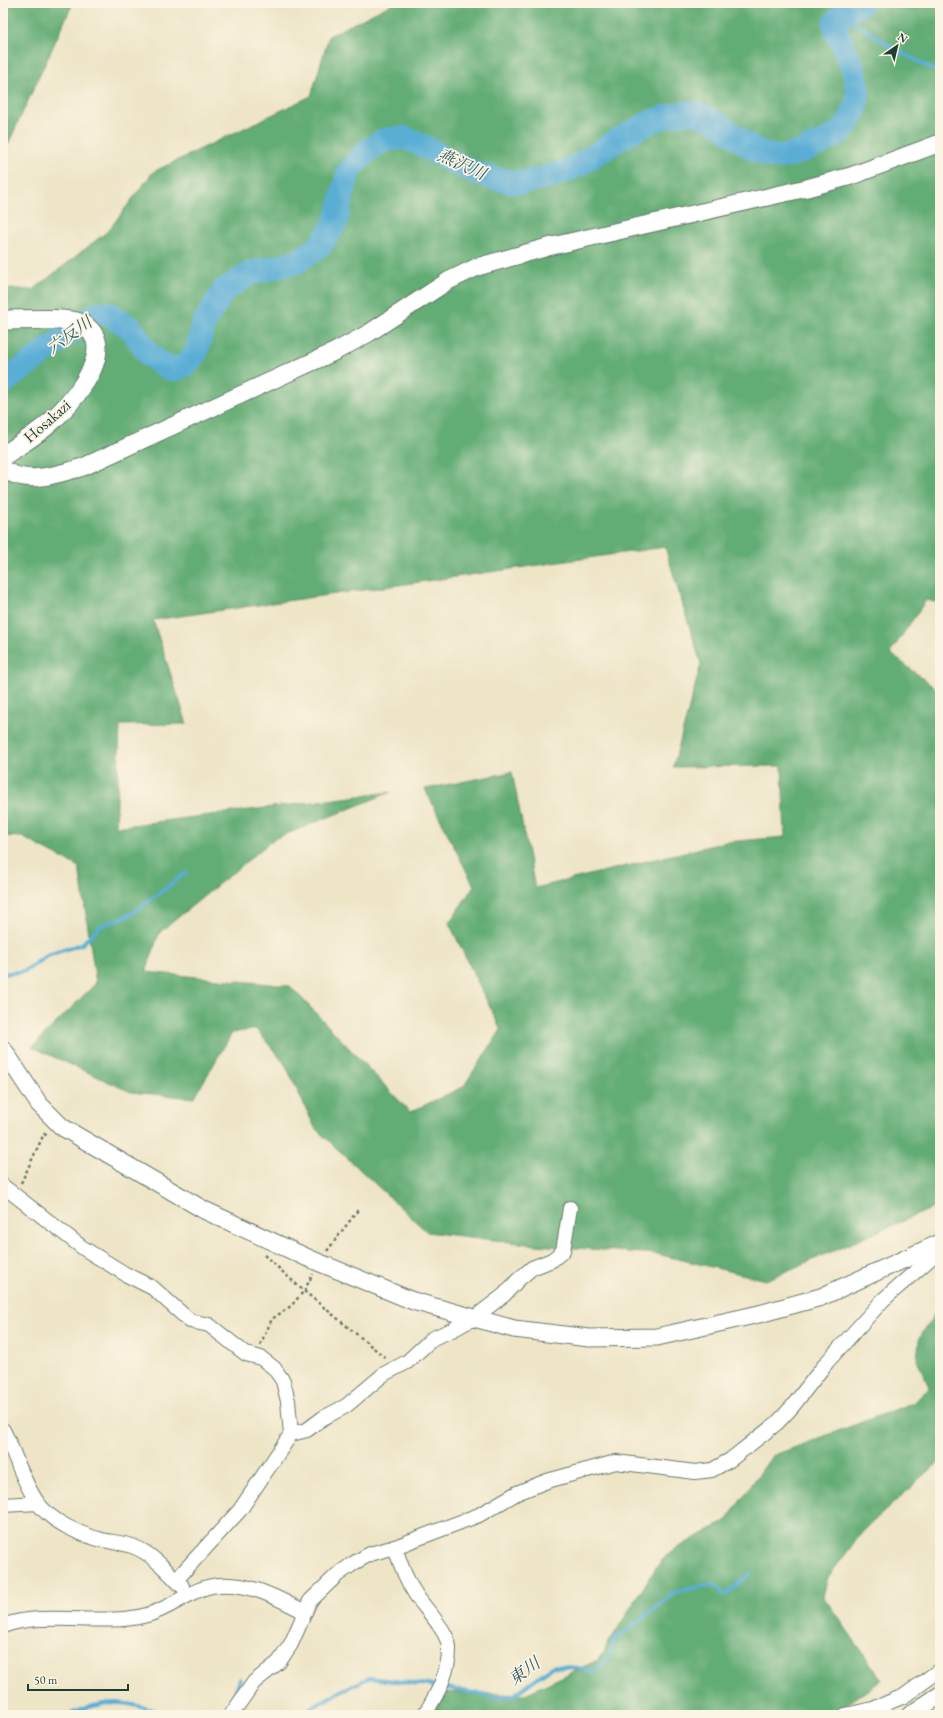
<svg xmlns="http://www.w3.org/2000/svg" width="943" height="1718" font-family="'EB Garamond','Noto Serif JP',serif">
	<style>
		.forest { fill: #62ac74; stroke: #407454; fill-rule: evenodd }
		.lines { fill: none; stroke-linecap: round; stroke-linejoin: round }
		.stream { stroke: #5aadd5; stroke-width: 4 }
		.river { stroke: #5aadd5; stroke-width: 24 }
		.minor-casing { stroke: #677867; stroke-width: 16 }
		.tertiary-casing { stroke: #677867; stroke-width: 19 }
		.secondary-casing { stroke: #677867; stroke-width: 21 }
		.path { stroke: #677867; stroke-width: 2.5; stroke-dasharray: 3 3; stroke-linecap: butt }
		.minor { stroke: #fff; stroke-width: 14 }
		.tertiary { stroke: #fff; stroke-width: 17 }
		.secondary { stroke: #fff; stroke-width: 19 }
		.labels { text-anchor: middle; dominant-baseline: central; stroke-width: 3.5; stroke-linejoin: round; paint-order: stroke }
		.street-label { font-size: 16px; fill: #1f3d34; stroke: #fcf5e5 }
		.water-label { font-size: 17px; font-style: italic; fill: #315f64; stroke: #fcf5e5 }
	</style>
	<rect width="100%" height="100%" fill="#fcf5e5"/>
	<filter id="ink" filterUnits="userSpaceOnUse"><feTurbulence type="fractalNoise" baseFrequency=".025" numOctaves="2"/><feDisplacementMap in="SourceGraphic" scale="8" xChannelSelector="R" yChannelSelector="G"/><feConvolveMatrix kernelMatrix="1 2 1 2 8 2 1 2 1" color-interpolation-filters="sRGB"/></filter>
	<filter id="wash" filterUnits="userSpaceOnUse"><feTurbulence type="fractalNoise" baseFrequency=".012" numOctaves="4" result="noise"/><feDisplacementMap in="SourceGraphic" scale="16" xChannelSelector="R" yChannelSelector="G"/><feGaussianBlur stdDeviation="0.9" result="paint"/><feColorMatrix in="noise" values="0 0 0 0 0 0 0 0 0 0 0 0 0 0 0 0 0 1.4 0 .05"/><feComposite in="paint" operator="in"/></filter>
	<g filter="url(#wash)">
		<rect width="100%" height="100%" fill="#eee5c7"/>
		<g class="forest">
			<polygon points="3,3 73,3 3,155"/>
			<path d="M394,3H940V603L926,600L890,653L940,692V1205L766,1280L657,1254L536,1245L427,1232L315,1128L285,1064L256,1029L232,1033L194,1098L131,1092L32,1047L96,983L79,867L22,837L3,836V288L33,290L108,231L153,172L311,96L329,36ZM665,547L701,664L673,767L782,766L785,837L726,842L535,888L512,772L425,789L474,886L449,923L501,1030L463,1087L410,1112L290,986L146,972L159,933L274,839L391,792L116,827L120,725L187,724L153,620Z"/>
			<polygon points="940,1305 940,1461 864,1530 828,1577 823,1596 882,1680 831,1715 433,1715 437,1692 523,1695 598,1660 657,1566 670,1552 726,1521 772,1456 915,1402 929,1387 917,1360 919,1339"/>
		</g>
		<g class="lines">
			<g class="stream">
				<polyline points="840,17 861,27 893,48 940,73"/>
				<polyline points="3,974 25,971 48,955 82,944 100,926 130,915 186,873"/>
				<path d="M443,1687L488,1696L511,1697L553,1666L579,1668L593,1672C607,1662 612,1656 614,1639L627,1631L675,1592L713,1584L725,1595L751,1573"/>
				<polyline points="230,1705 240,1679"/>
				<path d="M68,1715C106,1698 127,1700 166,1715"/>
				<polyline points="298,1715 345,1689 369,1678 436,1686"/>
			</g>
			<path class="river" d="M3,383L94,315L107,313L131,328L150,356L170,369H177L188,363L196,352L205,321L224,290L251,273L297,262L320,246L336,222L348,173L354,165L368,150L384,140L405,138H404C422,143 438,155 455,163C474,173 491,179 512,182C523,184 534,180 545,177C552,175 561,173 568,170C606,152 641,117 684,113C718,110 740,150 772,156C787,159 805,150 818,144C825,141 834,138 839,133C874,100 852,66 836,31V26L834,24L843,14L862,3"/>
		</g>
	</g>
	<g filter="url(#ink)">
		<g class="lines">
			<g class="minor-casing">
				<g id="minor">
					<polyline points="3,1186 83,1248 127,1275 153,1288 190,1321 209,1325 246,1354 261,1358 274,1368 283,1381 288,1401 291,1434 240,1510 176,1580"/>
					<path d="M3,1430C15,1453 22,1480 37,1502C51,1522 79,1534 102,1540C112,1542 123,1543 132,1546C152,1553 168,1572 182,1586"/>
					<polyline points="291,1434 307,1430 323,1418 346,1406 384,1374 407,1362 433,1338 452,1330 474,1318 504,1295 518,1280 532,1268 552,1260 563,1251 570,1208"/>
					<polyline points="3,1505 38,1503"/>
					<path d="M395,1547C400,1564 406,1580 416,1595C425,1609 450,1633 449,1649C449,1672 436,1697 424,1715"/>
					<path d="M3,1626C44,1610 104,1627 147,1615C173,1608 192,1587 219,1585C250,1582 279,1599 305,1612"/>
					<polyline points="231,1715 254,1682 279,1662 291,1644 310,1601 337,1575 354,1563 370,1554 395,1547 479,1515 517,1493 547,1481 616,1462 695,1472 712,1470 730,1460 777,1423 792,1407 827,1362 883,1300 940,1250"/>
					<polyline points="845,1715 873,1709 904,1696 940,1670"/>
				</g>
			</g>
			<g class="tertiary-casing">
				<g id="tertiary">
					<path d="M3,469C28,486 57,474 83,467L336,351L369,333L448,281L477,267L548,247L807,188L851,176L940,143"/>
					<polyline points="3,1049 39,1104 62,1127 204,1210 308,1258 413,1301 514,1329 589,1338 657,1337 759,1314 821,1297 940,1243"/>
					<polyline points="910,1715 940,1695"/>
				</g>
			</g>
			<g class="secondary-casing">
				<path id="secondary" d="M3,320C20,320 69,317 82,324C119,345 78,395 59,414C43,431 22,443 3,456"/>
			</g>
			<g class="path">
				<polyline points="21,1183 44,1134 49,1136"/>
				<polyline points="327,1251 358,1210"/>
				<polyline points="264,1255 304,1291 387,1359"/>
				<polyline points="260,1345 272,1319 291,1306 304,1291 313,1274"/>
			</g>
			<use href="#minor" class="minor"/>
			<use href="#tertiary" class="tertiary"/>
			<use href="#secondary" class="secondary"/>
		</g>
	</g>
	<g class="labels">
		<g class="street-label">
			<text transform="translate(47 421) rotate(-41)">Hosakazi</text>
		</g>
		<g class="water-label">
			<text transform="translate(462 164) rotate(24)">燕沢川</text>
			<text transform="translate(69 335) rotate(-36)">六反川</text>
			<text transform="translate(524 1671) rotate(-36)">東川</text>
		</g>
	</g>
	<rect width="943" height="1718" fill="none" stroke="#fcf5e5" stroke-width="16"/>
	<g transform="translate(897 46) rotate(34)" stroke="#fcf5e5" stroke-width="3" paint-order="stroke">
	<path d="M0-3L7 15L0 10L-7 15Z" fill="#1f3d34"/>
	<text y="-6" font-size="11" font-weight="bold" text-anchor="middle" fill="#1f3d34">N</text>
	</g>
	<path d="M28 1684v6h100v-6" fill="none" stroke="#1f3d34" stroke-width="2"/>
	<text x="34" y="1684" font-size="12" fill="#1f3d34" stroke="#fcf5e5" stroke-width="3" paint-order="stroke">50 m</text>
</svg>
